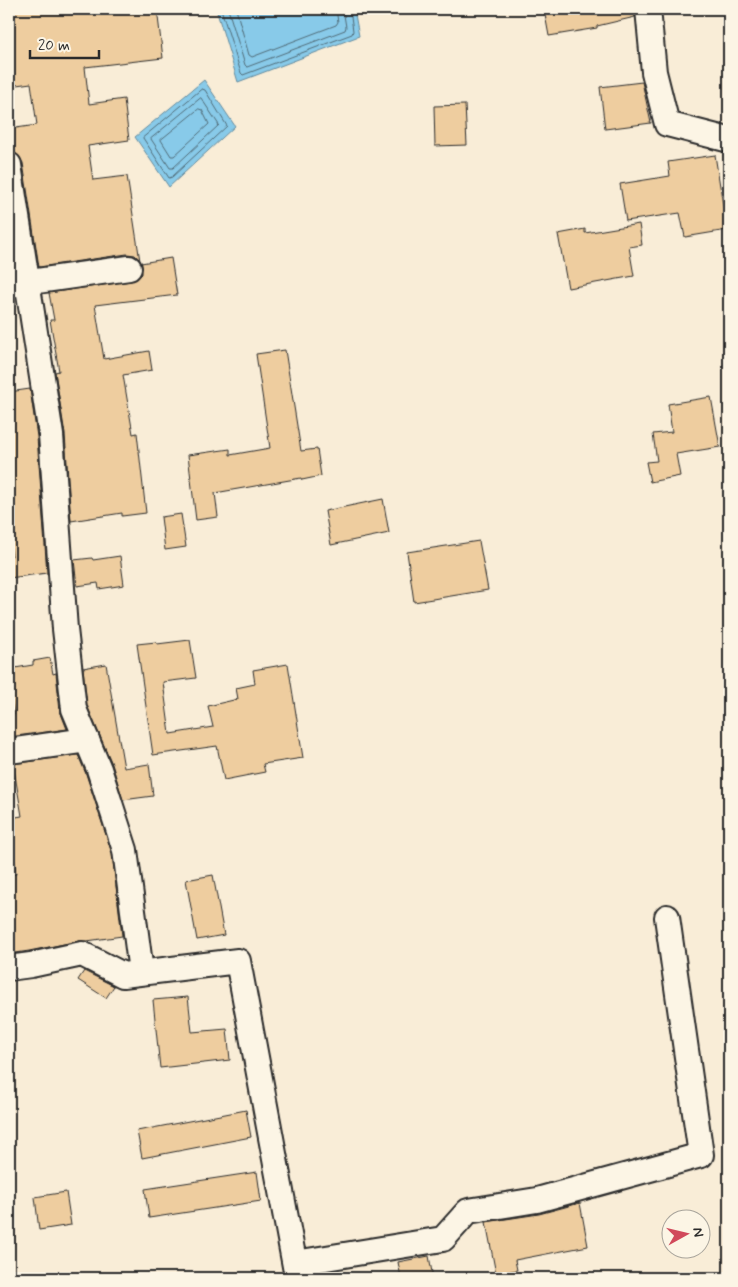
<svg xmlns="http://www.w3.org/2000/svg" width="738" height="1287" font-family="Mynerve,sans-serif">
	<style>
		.water { fill: #88cae9; stroke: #638a9d }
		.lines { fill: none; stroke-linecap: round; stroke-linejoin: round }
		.shore { stroke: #506b77; stroke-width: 1 }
		.building { fill: #eecd9f; stroke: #2b2b2b }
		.minor-casing { stroke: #2b2b2b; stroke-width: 28 }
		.minor { stroke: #fcf5e5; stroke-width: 24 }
	</style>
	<rect width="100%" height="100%" fill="#f9edd7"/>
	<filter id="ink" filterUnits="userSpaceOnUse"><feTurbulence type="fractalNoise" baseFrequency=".02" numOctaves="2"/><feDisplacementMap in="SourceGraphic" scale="10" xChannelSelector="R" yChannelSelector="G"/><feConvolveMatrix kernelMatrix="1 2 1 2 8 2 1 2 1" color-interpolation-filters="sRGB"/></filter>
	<g filter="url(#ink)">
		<g class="water">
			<polygon points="216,9 354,9 359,36 238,82"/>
			<polygon points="204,80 235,126 169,187 135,137"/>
		</g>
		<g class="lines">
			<g class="shore">
				<polyline points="221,9 241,73 243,75 352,34 353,31 350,9"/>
				<polyline points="228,9 245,65 247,67 345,30 346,27 343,9"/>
				<polyline points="236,9 249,55 252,57 336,25 338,22 336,9"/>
				<polygon points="202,89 205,90 227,126 172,177 169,178 143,138"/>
				<polygon points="201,98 219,125 173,168 170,168 151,139"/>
				<polygon points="199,109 202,110 209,124 174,156 171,156 161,140"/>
			</g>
		</g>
		<g class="building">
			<polygon points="9,9 157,9 163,58 85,67 89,104 124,99 129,140 88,146 93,180 127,176 140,261 135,255 127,254 39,267 23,163 19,156 11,152 9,134 9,129 37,125 31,83 9,86"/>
			<polygon points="544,9 635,9 635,17 597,26 597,28 549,36"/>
			<polygon points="642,82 651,123 605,129 600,87"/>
			<polygon points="465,105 467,145 435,146 434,106"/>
			<polygon points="715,155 727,230 685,237 680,213 626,221 620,184 670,176 668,162"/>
			<polygon points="639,224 642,245 629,247 634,276 568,288 558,234 585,229 585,233"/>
			<polygon points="171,258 177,295 95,305 104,359 149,351 152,370 123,375 133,434 137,433 146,513 122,516 122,513 71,521 65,434 55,372 59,371 50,320 54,320 49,293 131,281 138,278 142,274 141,263"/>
			<polygon points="285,350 301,451 317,449 321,476 302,480 301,478 215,493 218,517 196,520 188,455 230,449 230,455 270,448 256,354"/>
			<polygon points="30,389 37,437 47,573 9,578 9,556 12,556 9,536 9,392"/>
			<polygon points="711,397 720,447 676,454 680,476 650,482 646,462 657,461 653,434 672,432 668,404"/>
			<polygon points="383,499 389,533 331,545 325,511"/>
			<polygon points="181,514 186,547 165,550 161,517"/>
			<polygon points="479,541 488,590 414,602 407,552"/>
			<polygon points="120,556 124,585 99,589 98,583 77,586 74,560 92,558 93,560"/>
			<polygon points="190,640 196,678 163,682 170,734 213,727 208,706 238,699 236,688 255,684 253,670 288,664 303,758 263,764 265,772 224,780 217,746 153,755 137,644 156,642 157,644"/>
			<polygon points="50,658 53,674 56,673 60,711 67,729 9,737 9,716 14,715 9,681 9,669 33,665 33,661"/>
			<polygon points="106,664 124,768 149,764 153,796 123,800 112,764 87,706 83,668"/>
			<polygon points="78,755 86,774 112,853 122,936 87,941 79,941 29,951 9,954 9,875 16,874 10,818 22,816 13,764"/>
			<polygon points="213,875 224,935 197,940 186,880"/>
			<polygon points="84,971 114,986 106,998 78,980"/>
			<polygon points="188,997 192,1032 227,1029 230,1060 160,1068 153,1000"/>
			<polygon points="246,1110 251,1137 142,1158 137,1131"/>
			<polygon points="257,1172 261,1201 149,1218 145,1189"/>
			<polygon points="66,1192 71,1225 39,1230 35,1197"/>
			<polygon points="580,1203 588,1246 515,1260 517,1270 496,1274 486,1222 539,1214"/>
			<polygon points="429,1256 433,1278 401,1278 398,1262"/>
		</g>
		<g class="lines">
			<g class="minor-casing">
				<g id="minor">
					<polyline points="648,9 654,72 667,124 729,140"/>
					<polyline points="9,165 51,435 65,629 74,709 99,769 125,850 141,972"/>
					<polyline points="9,285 129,268"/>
					<polyline points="9,751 87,740"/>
					<polyline points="9,968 31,965 82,954 123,975 238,961 297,1277"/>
					<polyline points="295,1263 443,1239 468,1211 537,1200 701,1155 667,917"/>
				</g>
			</g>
			<use href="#minor" class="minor"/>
		</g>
	</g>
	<rect width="738" height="1287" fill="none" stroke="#fcf5e5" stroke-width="30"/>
	<rect x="15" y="15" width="708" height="1257" fill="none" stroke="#2b2b2b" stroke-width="2" filter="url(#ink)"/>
	<g transform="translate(686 1234) rotate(82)"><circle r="24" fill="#fcf5e5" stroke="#a8a49b"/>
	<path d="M0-4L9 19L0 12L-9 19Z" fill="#d1495b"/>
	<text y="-8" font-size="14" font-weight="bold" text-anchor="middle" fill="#2b2b2b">N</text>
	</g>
	<path d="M30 50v8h69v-8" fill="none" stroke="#2b2b2b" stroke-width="2.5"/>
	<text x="38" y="50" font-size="15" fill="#2b2b2b" stroke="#fcf5e5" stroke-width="4" paint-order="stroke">20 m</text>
</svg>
